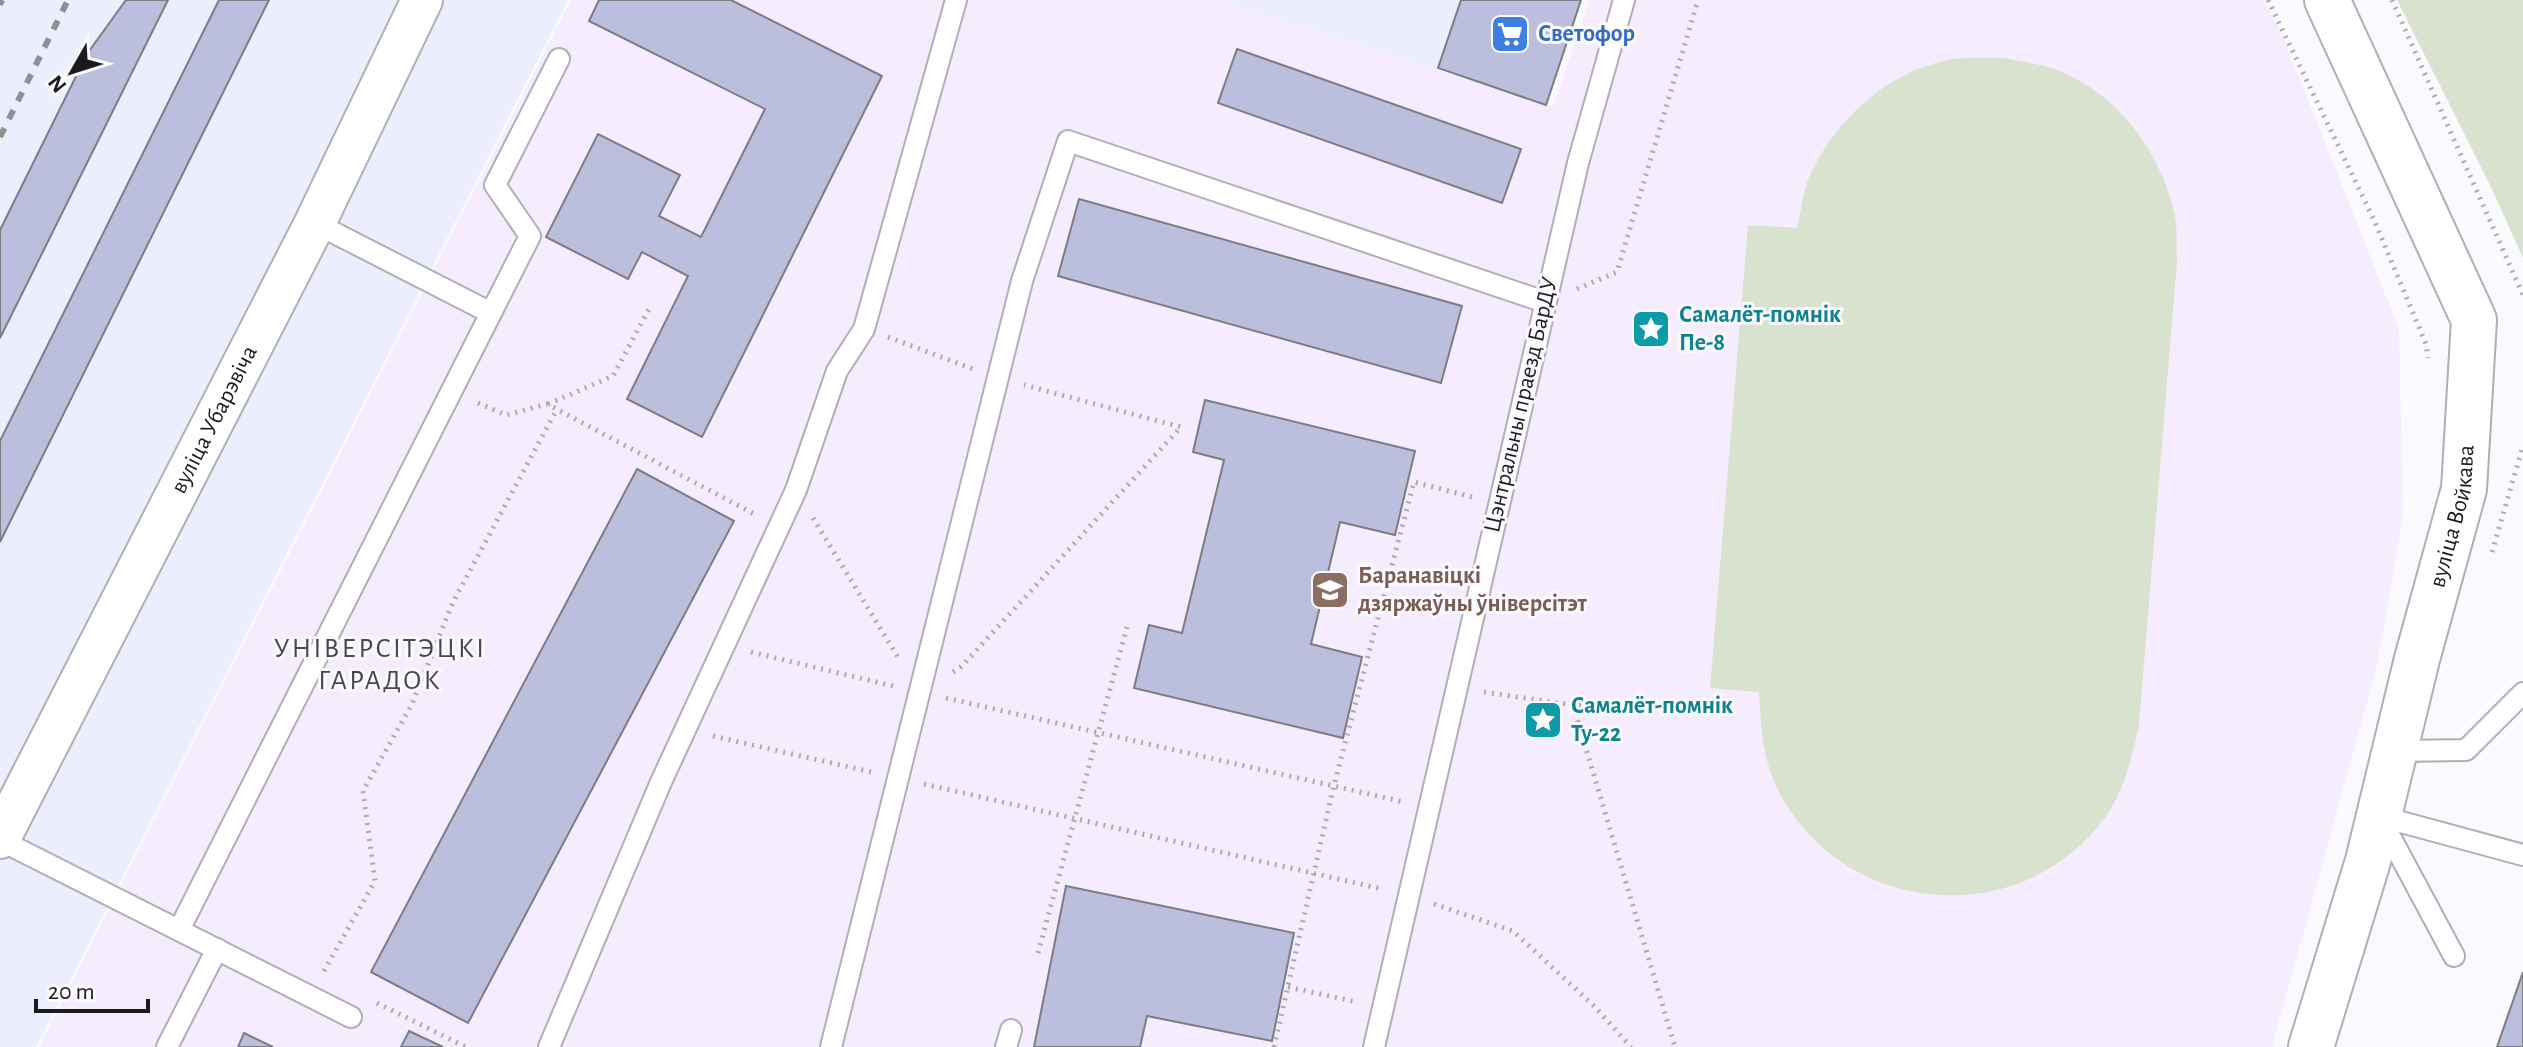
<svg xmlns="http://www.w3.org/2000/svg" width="2523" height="1047" font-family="'Alegreya Sans',sans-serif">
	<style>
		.built { fill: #eceefd }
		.education { fill: #f5edfe }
		.green { fill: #d8e2ce }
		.building { fill: #bbbedd; stroke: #7c7d84; stroke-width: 2 }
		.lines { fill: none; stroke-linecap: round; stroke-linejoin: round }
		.service-casing { stroke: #aeafb7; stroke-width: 24 }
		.minor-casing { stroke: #aeafb7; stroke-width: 44 }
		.secondary-casing { stroke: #aeafb7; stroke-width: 48 }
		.path { stroke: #ababae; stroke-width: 5; stroke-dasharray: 2 6; stroke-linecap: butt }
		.service { stroke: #fff; stroke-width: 20 }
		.minor { stroke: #fff; stroke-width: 40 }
		.secondary { stroke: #fff; stroke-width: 44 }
		.rail { stroke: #909093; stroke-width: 6; stroke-dasharray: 10 10; stroke-linecap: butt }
		.labels { text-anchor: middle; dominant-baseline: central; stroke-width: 6; stroke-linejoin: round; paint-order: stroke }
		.shop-label { font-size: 24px; font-weight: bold; fill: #366cbe; stroke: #fafafe; text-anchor: start }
		.culture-label { font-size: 24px; font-weight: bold; fill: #0d838f; stroke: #fafafe; text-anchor: start }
		.street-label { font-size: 24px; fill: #1b1b1e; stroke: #fafafe }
		.education-label { font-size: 24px; font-weight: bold; fill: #785e54; stroke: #fafafe; text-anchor: start }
		.quarter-label { font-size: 28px; letter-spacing: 2px; fill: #46464d; stroke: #fafafe }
	</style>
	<rect width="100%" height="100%" fill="#fafafe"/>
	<g class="built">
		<polygon points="0,0 568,0 36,1047 0,1047"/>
		<polygon points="1160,0 1461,0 1433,84"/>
	</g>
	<polygon class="education" points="571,0 1216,0 1553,106 1590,0 2262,0 2280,29 2399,329 2403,514 2377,666 2272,1047 39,1047"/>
	<g class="green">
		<polygon points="2397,0 2523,0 2523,258 2491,187"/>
		<path d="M2003,58C2019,61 2036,63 2051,68C2114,89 2160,149 2174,212C2178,227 2176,245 2177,261L2139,725C2132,757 2125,789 2106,816C2021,934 1841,917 1777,788C1762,757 1761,725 1759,692L1710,688L1748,225L1797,228C1801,213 1802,195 1808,180C1834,120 1888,70 1954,59C1969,57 1987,58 2003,58Z"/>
	</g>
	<g class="building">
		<polygon points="126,0 168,0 0,338 0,230 87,54"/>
		<polygon points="219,0 269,0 0,542 0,441"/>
		<polygon points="599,0 731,0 882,76 702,437 627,399 688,276 642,252 628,279 546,237 598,134 680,175 659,216 701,237 765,109 589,21"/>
		<polygon points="1461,0 1581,0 1546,105 1438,68"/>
		<polygon points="1237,49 1521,149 1502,203 1218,103"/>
		<polygon points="1079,199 1462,306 1441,383 1058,276"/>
		<polygon points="1205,400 1415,451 1395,535 1340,522 1311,644 1362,657 1343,738 1134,688 1149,625 1182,633 1224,460 1193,452"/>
		<polygon points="637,469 734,521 468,1023 371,972"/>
		<polygon points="1066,886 1294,933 1272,1041 1147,1016 1140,1047 1034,1047"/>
		<polygon points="2523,972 2523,1047 2497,1047"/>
		<polygon points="409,1031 443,1047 401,1047"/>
		<polygon points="244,1033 273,1047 238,1047"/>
	</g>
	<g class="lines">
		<g class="service-casing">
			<g id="service">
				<polyline points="491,313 530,236 495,185 559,59"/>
				<polyline points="2395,751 2466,750 2523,693"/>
				<polyline points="0,840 351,1017"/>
				<polyline points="179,930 491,313 315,223"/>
				<polyline points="2454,956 2379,816 2523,855"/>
				<polyline points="167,1047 217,949"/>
				<polyline points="549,1047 661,782 796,490 837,371 864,329 956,0"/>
				<polyline points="831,1047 1022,281 1068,141 1545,302"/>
				<polyline points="1006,1047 1011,1030"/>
				<polyline points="1374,1047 1578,163 1624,0"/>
			</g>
		</g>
		<g class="minor-casing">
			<g id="minor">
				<path id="s1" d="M0,838L315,223L422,0"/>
			</g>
		</g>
		<g class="secondary-casing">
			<g id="secondary">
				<path id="s2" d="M2311,1047L2368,861L2417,659L2464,489L2474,320L2327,0"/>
			</g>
		</g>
		<g class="path">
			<polyline points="2268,0 2374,220 2426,344 2428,358"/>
			<polyline points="2392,0 2523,295"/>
			<polyline points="1577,289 1617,272 1698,0"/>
			<polyline points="888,337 973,369"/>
			<polyline points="478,403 506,415 547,404 756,515"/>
			<polyline points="548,404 613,376 649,309"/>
			<polyline points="813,518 899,659"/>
			<polyline points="2492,552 2523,446"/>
			<polyline points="751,652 893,686"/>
			<polyline points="953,672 962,666 1181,427 1024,385"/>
			<polyline points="1484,692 1573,705 1718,705"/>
			<polyline points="946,698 1404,802"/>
			<polyline points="1573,705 1675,1047"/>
			<polyline points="713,736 871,772"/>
			<polyline points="924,784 1382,889"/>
			<polyline points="1434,904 1513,931 1594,1006 1631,1047"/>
			<polyline points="1038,953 1127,627"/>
			<polyline points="324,971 375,881 363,791 412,704 453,602 557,409"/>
			<polyline points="1288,987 1357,1002"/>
			<polyline points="377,1003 466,1047"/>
			<polyline points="1274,1047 1334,785 1414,482 1472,497"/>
		</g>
		<use href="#service" class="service"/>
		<use href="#minor" class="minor"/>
		<use href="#secondary" class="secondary"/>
		<g class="rail">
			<polyline points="0,5 2,0"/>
			<polyline points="0,137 68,0"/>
		</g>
	</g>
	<defs>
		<g id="supermarket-square" transform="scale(2)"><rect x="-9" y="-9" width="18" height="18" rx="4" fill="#3f7fe0" stroke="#fafafe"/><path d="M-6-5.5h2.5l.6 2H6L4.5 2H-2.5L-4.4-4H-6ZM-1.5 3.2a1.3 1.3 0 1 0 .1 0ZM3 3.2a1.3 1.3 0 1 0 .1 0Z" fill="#fff"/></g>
		<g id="sight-square" transform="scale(2)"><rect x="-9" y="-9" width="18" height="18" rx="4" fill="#0f9aa8" stroke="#fafafe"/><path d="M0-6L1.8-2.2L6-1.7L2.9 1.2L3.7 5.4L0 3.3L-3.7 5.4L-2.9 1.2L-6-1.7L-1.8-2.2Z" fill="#fff"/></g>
		<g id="university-square" transform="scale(2)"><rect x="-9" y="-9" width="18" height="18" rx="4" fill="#8d6e63" stroke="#fafafe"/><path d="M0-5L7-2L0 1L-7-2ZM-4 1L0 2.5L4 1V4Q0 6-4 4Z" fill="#fff"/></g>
	</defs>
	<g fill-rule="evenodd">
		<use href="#supermarket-square" x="1510" y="34"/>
		<use href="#sight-square" x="1651" y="329"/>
		<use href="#university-square" x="1330" y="590"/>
		<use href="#sight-square" x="1543" y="720"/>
	</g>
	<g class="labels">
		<g class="shop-label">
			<text x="1538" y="34">Светофор</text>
		</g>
		<g class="culture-label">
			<text x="1679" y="315">Самалёт-помнік<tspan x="1679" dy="28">Пе-8</tspan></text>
			<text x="1571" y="706">Самалёт-помнік<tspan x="1571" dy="28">Ту-22</tspan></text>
		</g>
		<g class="street-label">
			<text transform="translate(1521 405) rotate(-77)">Цэнтральны праезд БарДУ</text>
			<text stroke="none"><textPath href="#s1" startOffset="470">вуліца Убарэвіча</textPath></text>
			<text stroke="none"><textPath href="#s2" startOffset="550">вуліца Войкава</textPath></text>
		</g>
		<g class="education-label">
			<text x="1358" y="576">Баранавіцкі<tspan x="1358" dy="28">дзяржаўны ўніверсітэт</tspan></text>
		</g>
		<g class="quarter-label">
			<text x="380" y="649">УНІВЕРСІТЭЦКІ<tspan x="380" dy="32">ГАРАДОК</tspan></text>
		</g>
	</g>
	<g transform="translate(72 72) rotate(231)" stroke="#fafafe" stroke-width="6" paint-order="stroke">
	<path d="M0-6L14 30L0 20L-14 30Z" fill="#1b1b1e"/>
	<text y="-12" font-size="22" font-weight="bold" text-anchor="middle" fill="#1b1b1e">N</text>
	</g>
	<path d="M36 999v12h112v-12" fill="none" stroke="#1b1b1e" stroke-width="4"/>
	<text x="48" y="999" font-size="24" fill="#1b1b1e" stroke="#fafafe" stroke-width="6" paint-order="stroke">20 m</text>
</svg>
